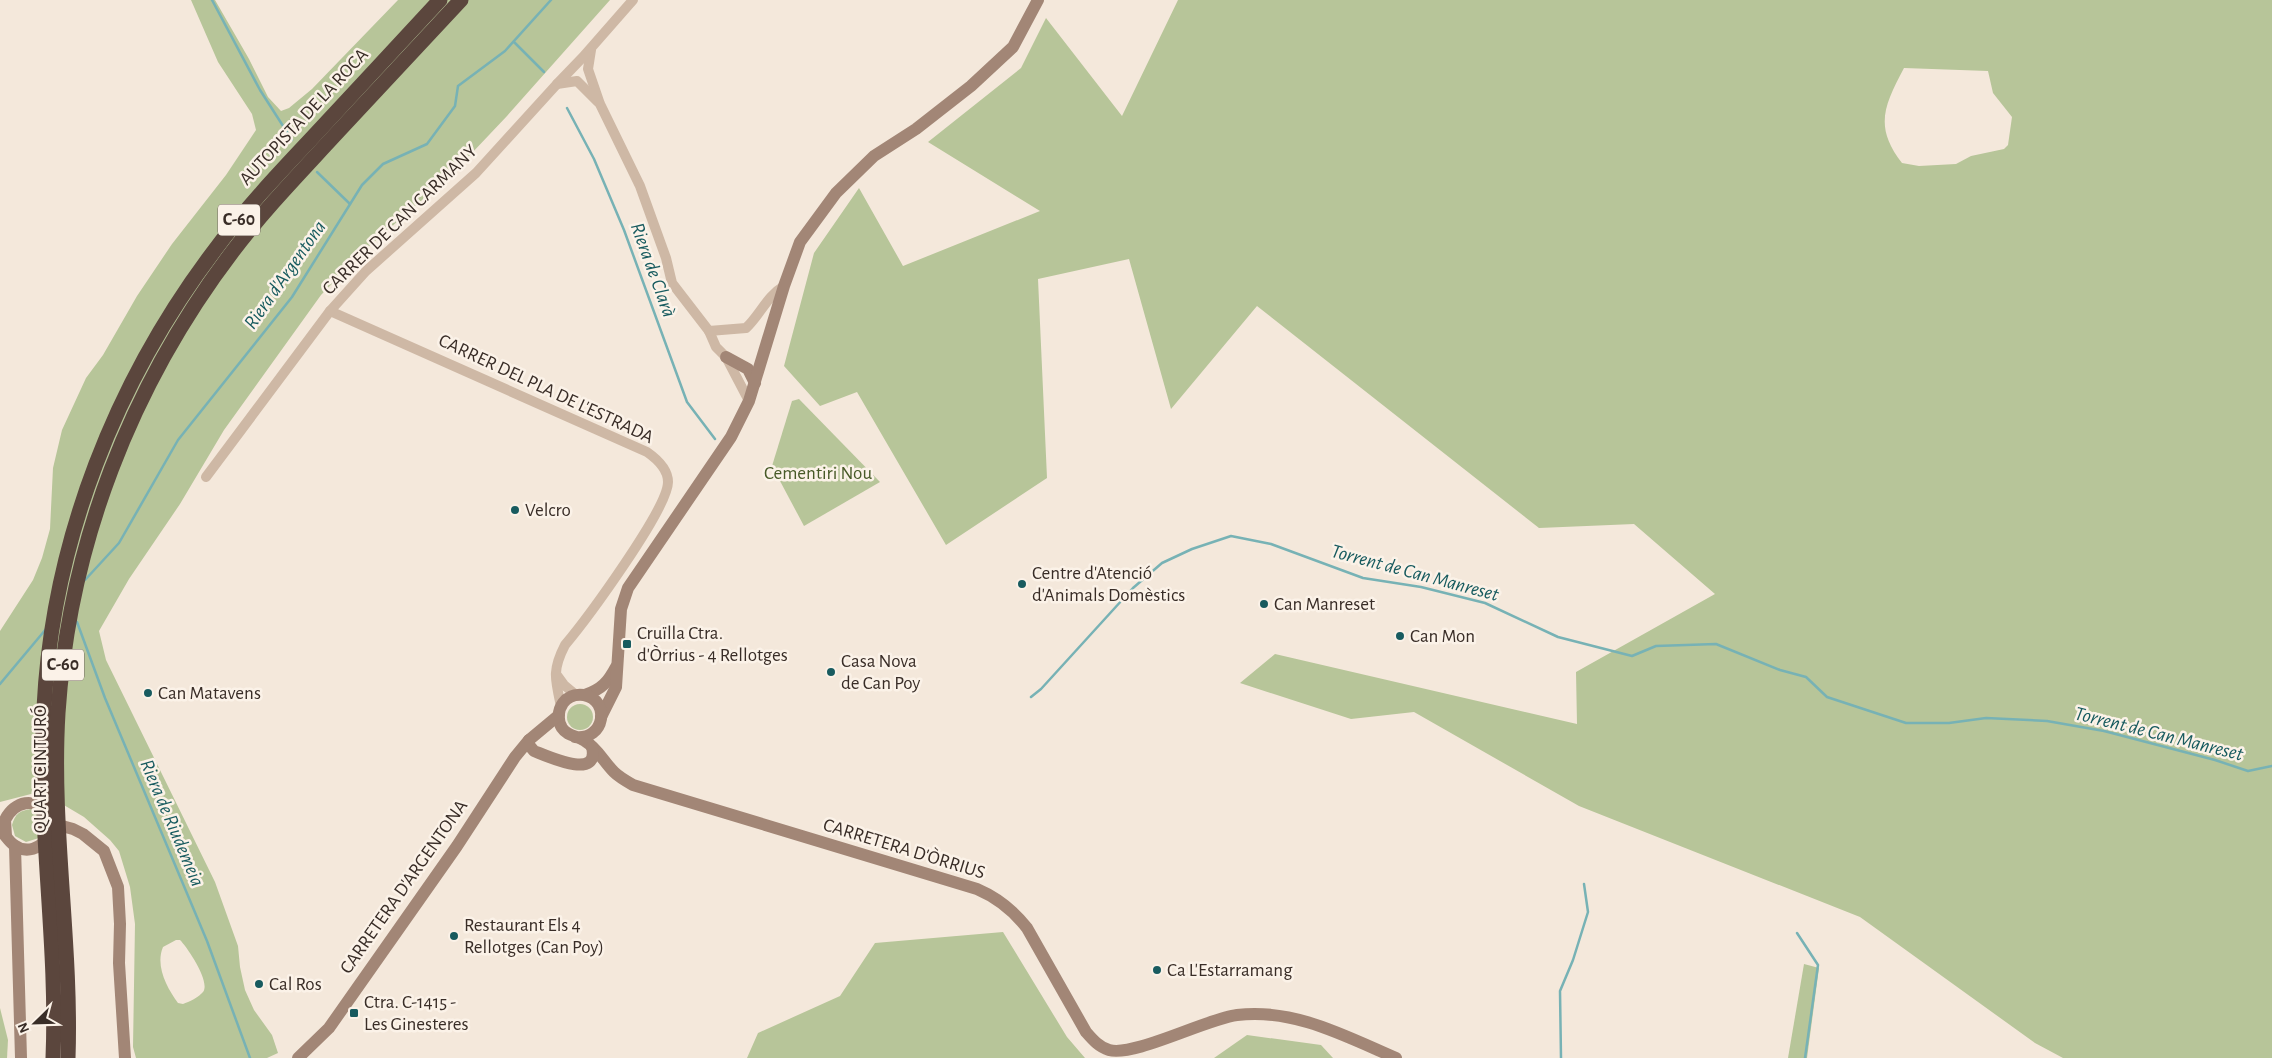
<svg xmlns="http://www.w3.org/2000/svg" width="2272" height="1058" font-family="'Alegreya Sans',sans-serif">
	<style>
		.green { fill: #b7c599; fill-rule: evenodd }
		.lines { fill: none; stroke-linecap: round; stroke-linejoin: round }
		.stream { stroke: #77b2b5; stroke-width: 2.5 }
		.street { stroke: #ceb8a5; stroke-width: 10 }
		.secondary { stroke: #a28676; stroke-width: 12 }
		.highway { stroke: #5b463d; stroke-width: 15 }
		.poi-dot { fill: #185b5f; stroke: #fbf2e8; stroke-width: 2 }
		.labels { text-anchor: middle; dominant-baseline: central; stroke-width: 5; stroke-linejoin: round; paint-order: stroke }
		.shield { fill: #fbf2e8; stroke: #736861; stroke-width: 1 }
		.shield-label { font-size: 18px; font-weight: bold; fill: #392d27 }
		.street-label { font-size: 19px; fill: #392d27; stroke: #fbf2e8 }
		.park-label { font-size: 19px; fill: #485a28; stroke: #fbf2e8 }
		.poi-label { font-size: 19px; fill: #392d27; stroke: #fbf2e8; text-anchor: start }
		.water-label { font-size: 20px; font-style: italic; fill: #185b5f; stroke: #fbf2e8 }
	</style>
	<rect width="100%" height="100%" fill="#f4e8db"/>
	<g class="green">
		<path d="M191,0H215L249,59L268,97L281,111L289,108L312,89L398,0H610L507,116L453,173L366,249L321,295L224,430L180,504L129,579L99,631L106,660L215,882L238,946L240,967L245,990L254,1010L272,1035L278,1053L267,1058H136L133,1047L135,924L130,887L119,851L110,840L84,817L52,798L31,794L0,802V631L33,580L42,558L50,529L53,468L62,430L86,378L103,355L137,296L172,244L226,175L256,130L252,114L218,62ZM176,940H180C187,947 211,982 203,992C199,997 189,1002 183,1004L178,1003C167,988 155,966 163,947Z"/>
		<path d="M1178,0H2272V1058H2063L2035,1043L1860,917L1579,806L1414,712L1351,719L1240,683L1275,654L1577,724L1576,672L1715,594L1634,524L1539,528L1257,306L1171,409L1129,259L1038,279L1047,478L946,545L857,392L820,406L784,366L814,253L859,188L903,266L1040,211L928,142L1021,68L1046,18L1122,116ZM1904,68L1988,71L1993,93L2012,117L2008,145L2004,149L1971,156L1956,164L1919,166L1902,163C1874,127 1884,106 1904,68Z"/>
		<polygon points="799,399 880,482 804,526 772,466 792,401"/>
		<circle cx="580" cy="717" r="13"/>
		<path d="M32,809L37,812L39,838L26,842L15,836L12,825C15,814 20,810 32,809Z"/>
		<polygon points="1003,932 1067,1037 1085,1058 747,1058 758,1033 840,996 875,943"/>
		<polygon points="1804,964 1819,968 1807,1058 1788,1058"/>
		<polygon points="0,1008 8,1040 7,1058 0,1058"/>
		<polygon points="1247,1035 1321,1045 1333,1058 1214,1058"/>
	</g>
	<g class="lines">
		<g class="stream">
			<polyline points="212,0 260,90 292,140"/>
			<polyline points="514,42 544,72"/>
			<polyline points="567,108 594,159 624,230 687,402 715,439"/>
			<polyline points="317,172 350,204"/>
			<polyline points="85,580 119,543 178,440 292,297 362,185 383,164 427,144 455,106 458,86 505,51 551,0"/>
			<polyline points="77,622 105,698 207,941 250,1058"/>
			<polyline points="0,684 46,629"/>
			<polyline points="1031,697 1041,689 1133,588 1162,563 1192,549 1231,536 1271,544 1363,578 1421,587 1485,603 1558,637 1632,656 1656,646 1716,644 1780,670 1806,677 1827,697 1906,723 1949,723 1986,718 2047,721 2104,731 2215,760 2248,771 2272,766"/>
			<polyline points="1797,933 1818,965 1805,1058"/>
			<polyline points="1561,1058 1560,991 1573,960 1588,912 1584,884"/>
		</g>
		<g class="street">
			<polyline points="591,50 588,69 600,104 640,186 666,258 672,283 709,331 716,347 726,357 749,401"/>
			<polyline points="557,84 577,81 598,102"/>
			<path d="M330,311L647,452C657,459 668,469 668,482C668,509 586,620 565,645C552,670 555,679 561,706"/>
			<path d="M709,331L746,328C760,315 767,296 784,286"/>
			<polyline points="206,477 330,311 366,271 476,173 557,84 583,57 633,0"/>
			<polyline points="556,674 564,685 576,695"/>
		</g>
		<g class="secondary">
			<polyline points="726,357 748,369 755,383"/>
			<path d="M585,695C602,689 608,682 616,667"/>
			<polyline points="601,717 616,687 621,609 628,588 731,437 749,401 784,286 800,242 836,193 874,156 916,129 971,86 1013,47 1038,0"/>
			<path d="M575,737C605,741 611,700 584,695C576,694 568,696 563,703C558,710 557,720 562,728C568,737 577,735 585,741C597,748 604,762 614,772C619,777 626,781 633,785L977,889C998,898 1013,910 1027,928L1086,1032C1093,1040 1099,1047 1109,1050C1134,1057 1206,1019 1237,1015C1294,1008 1345,1036 1396,1058"/>
			<path d="M529,740V745L534,751C547,756 600,781 592,747"/>
			<polyline points="51,823 73,829 83,834 104,851 118,887 120,924 119,963 125,1058"/>
			<path d="M0,830C5,834 8,841 14,845C26,854 41,849 49,836"/>
			<path d="M6,836L5,820C14,801 36,796 48,815"/>
			<polyline points="15,846 21,1058"/>
			<polyline points="298,1058 329,1028 457,846 515,757 529,740 559,715"/>
		</g>
		<g class="highway">
			<path d="M53,1058C58,941 37,825 44,708C52,542 116,379 217,247C245,209 278,174 311,139C354,93 397,46 440,0"/>
			<path d="M68,1058C72,943 51,828 58,713C69,545 131,385 233,251C264,210 300,173 335,135C377,90 419,45 461,0"/>
		</g>
	</g>
	<g class="poi-dot">
		<circle cx="515" cy="510" r="5"/>
		<circle cx="1022" cy="584" r="5"/>
		<circle cx="1264" cy="604" r="5"/>
		<circle cx="1400" cy="636" r="5"/>
		<rect x="622" y="639" width="10" height="10" rx="2.5"/>
		<circle cx="831" cy="672" r="5"/>
		<circle cx="148" cy="693" r="5"/>
		<circle cx="454" cy="936" r="5"/>
		<circle cx="1157" cy="970" r="5"/>
		<circle cx="259" cy="984" r="5"/>
		<rect x="349" y="1008" width="10" height="10" rx="2.5"/>
	</g>
	<g class="labels">
		<g class="shield">
			<rect x="218" y="204.5" width="42" height="31" rx="4"/>
			<rect x="42" y="649.5" width="42" height="31" rx="4"/>
		</g>
		<g class="shield-label">
			<text x="239" y="220">C-60</text>
			<text x="63" y="665">C-60</text>
		</g>
		<g class="street-label">
			<text transform="translate(304 117) rotate(-47)">AUTOPISTA DE LA ROCA</text>
			<text transform="translate(400 220) rotate(-44)">CARRER DE CAN CARMANY</text>
			<text transform="translate(546 389) rotate(25)">CARRER DEL PLA DE L'ESTRADA</text>
			<text transform="translate(40 769) rotate(-90)">QUART CINTURÓ</text>
			<text transform="translate(904 849) rotate(17)">CARRETERA D'ÒRRIUS</text>
			<text transform="translate(404 887) rotate(-55)">CARRETERA D'ARGENTONA</text>
		</g>
		<g class="park-label">
			<text x="818" y="473">Cementiri Nou</text>
		</g>
		<g class="poi-label">
			<text x="525" y="510">Velcro</text>
			<text x="1032" y="573">Centre d'Atenció<tspan x="1032" dy="22">d'Animals Domèstics</tspan></text>
			<text x="1274" y="604">Can Manreset</text>
			<text x="637" y="633">Cruïlla Ctra.<tspan x="637" dy="22">d'Òrrius - 4 Rellotges</tspan></text>
			<text x="1410" y="636">Can Mon</text>
			<text x="841" y="661">Casa Nova<tspan x="841" dy="22">de Can Poy</tspan></text>
			<text x="158" y="693">Can Matavens</text>
			<text x="464" y="925">Restaurant Els 4<tspan x="464" dy="22">Rellotges (Can Poy)</tspan></text>
			<text x="1167" y="970">Ca L'Estarramang</text>
			<text x="269" y="984">Cal Ros</text>
			<text x="364" y="1002">Ctra. C-1415 -<tspan x="364" dy="22">Les Ginesteres</tspan></text>
		</g>
		<g class="water-label">
			<text transform="translate(653 270) rotate(70)">Riera de Clarà</text>
			<text transform="translate(285 275) rotate(-55)">Riera d'Argentona</text>
			<text transform="translate(1415 573) rotate(15)">Torrent de Can Manreset</text>
			<text transform="translate(2159 734) rotate(14)">Torrent de Can Manreset</text>
			<text transform="translate(172 823) rotate(67)">Riera de Riudemeia</text>
		</g>
	</g>
	<g transform="translate(35 1023) rotate(247)" stroke="#fbf2e8" stroke-width="4" paint-order="stroke">
	<path d="M0-4L9 19L0 12L-9 19Z" fill="#392d27"/>
	<text y="-8" font-size="14" font-weight="bold" text-anchor="middle" fill="#392d27">N</text>
	</g>
</svg>
